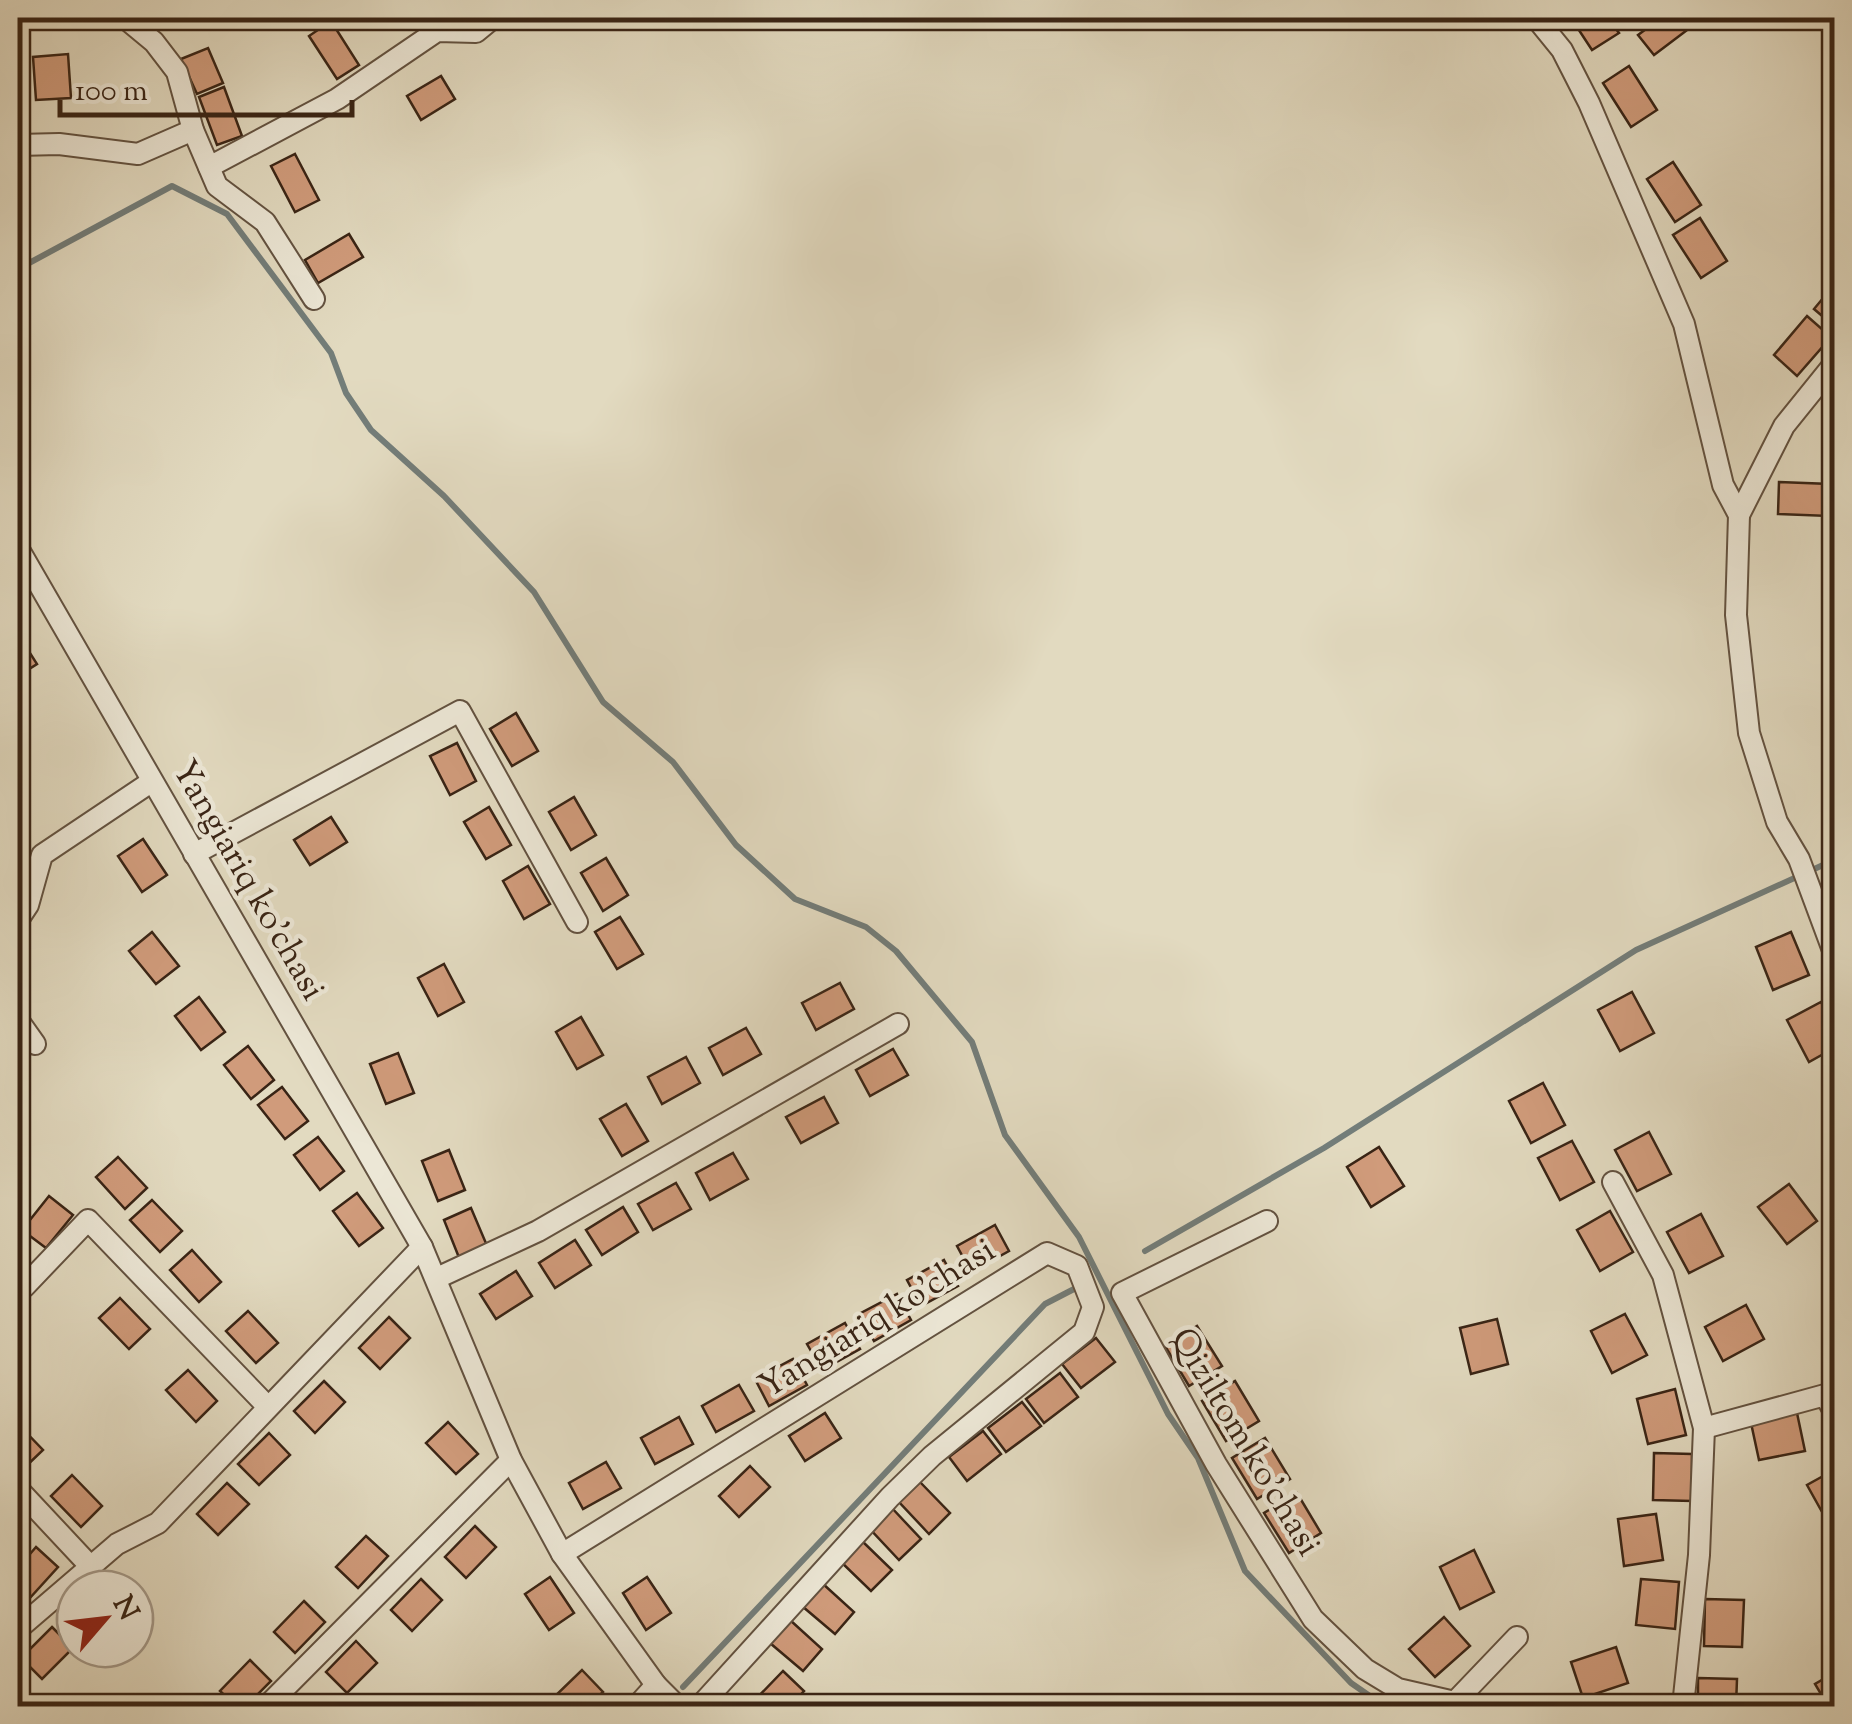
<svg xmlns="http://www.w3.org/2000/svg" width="1852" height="1724" font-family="'Sorts Mill Goudy',serif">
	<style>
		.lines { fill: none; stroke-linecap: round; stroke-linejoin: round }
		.stream { stroke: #737d79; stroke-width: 6 }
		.building { fill: #d09b7b; stroke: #392415; stroke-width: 2.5 }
		.minor-casing { stroke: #635240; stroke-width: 24 }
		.minor { stroke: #ece7d6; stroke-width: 20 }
		.labels { text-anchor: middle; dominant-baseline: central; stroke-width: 9; stroke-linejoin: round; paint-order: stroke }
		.street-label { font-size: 35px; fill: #392415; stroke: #ece7d6 }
	</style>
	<rect width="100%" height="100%" fill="#e2dac0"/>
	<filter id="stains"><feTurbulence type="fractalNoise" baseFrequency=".002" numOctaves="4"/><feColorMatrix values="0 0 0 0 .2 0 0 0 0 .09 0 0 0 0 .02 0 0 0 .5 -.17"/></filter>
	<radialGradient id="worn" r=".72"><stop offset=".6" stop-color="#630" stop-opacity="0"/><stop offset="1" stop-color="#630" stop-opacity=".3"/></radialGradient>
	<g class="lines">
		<g class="stream">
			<polyline points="18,269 172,186 227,214 331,353 346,393 371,430 444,496 534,592 603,702 673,762 736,845 795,899 866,927 896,951 972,1042 1005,1135 1079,1237 1168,1414 1198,1458 1245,1571 1351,1683 1377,1701 1395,1706"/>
			<polyline points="1145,1251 1324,1148 1636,950 1834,860"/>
			<polyline points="683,1687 1045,1304 1074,1289"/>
		</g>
	</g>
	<g class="building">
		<polygon points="284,18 307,18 291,28"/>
		<polygon points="1571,18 1608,18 1619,33 1592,50"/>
		<polygon points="1661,18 1703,18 1654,55 1638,35"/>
		<polygon points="331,21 359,65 337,79 309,36"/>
		<polygon points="208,48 223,83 197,94 181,59"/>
		<polygon points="68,54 71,98 36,100 33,57"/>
		<polygon points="1629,66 1657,110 1631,127 1603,83"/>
		<polygon points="441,76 455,99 421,120 407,96"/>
		<polygon points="224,87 242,136 217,145 199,97"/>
		<polygon points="295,154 319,200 295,212 271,166"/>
		<polygon points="1673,162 1701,205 1675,222 1647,179"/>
		<polygon points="1700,218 1727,261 1701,278 1673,235"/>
		<polygon points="349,234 363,257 318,283 305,260"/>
		<polygon points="1834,285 1834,326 1814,309"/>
		<polygon points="1807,316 1831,337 1797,376 1774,355"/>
		<polygon points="1779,482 1830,484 1829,516 1778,514"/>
		<polygon points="21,639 37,664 18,676 18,641"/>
		<polygon points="516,713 538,751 512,766 490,729"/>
		<polygon points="457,743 476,781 450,795 430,756"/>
		<polygon points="574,797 596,835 571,850 549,812"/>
		<polygon points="489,807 511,845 486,859 464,822"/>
		<polygon points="331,817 347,842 310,865 294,840"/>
		<polygon points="143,839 167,875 142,892 118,856"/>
		<polygon points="606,858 628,895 603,911 581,873"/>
		<polygon points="528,866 550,904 524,919 503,881"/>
		<polygon points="620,917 643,954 617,969 595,932"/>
		<polygon points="152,932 179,966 156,984 129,951"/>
		<polygon points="1791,932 1809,975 1773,990 1756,947"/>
		<polygon points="444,964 464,1002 438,1016 418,978"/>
		<polygon points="840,983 854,1009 816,1030 802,1003"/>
		<polygon points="1632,992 1654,1033 1620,1051 1598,1010"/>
		<polygon points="199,997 225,1032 201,1050 175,1016"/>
		<polygon points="1821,1002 1834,1028 1834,1048 1809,1062 1787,1020"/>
		<polygon points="581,1017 603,1055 577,1069 556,1032"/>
		<polygon points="746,1028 761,1054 723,1075 709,1048"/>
		<polygon points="248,1046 274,1080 251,1099 224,1065"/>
		<polygon points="893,1049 908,1075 870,1096 856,1070"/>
		<polygon points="398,1053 414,1093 386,1104 370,1064"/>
		<polygon points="686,1057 700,1083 662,1104 648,1077"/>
		<polygon points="1543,1083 1565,1125 1531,1143 1509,1101"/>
		<polygon points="282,1087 308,1121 285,1139 258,1105"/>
		<polygon points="824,1097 838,1123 801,1143 786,1117"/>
		<polygon points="626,1104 648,1141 622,1156 600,1119"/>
		<polygon points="1649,1132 1671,1174 1637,1191 1615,1150"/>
		<polygon points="318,1137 344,1171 320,1190 294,1155"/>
		<polygon points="1572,1141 1594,1182 1560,1200 1538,1158"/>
		<polygon points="1379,1147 1404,1186 1371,1207 1347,1167"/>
		<polygon points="449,1150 465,1190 438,1201 422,1161"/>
		<polygon points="733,1153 748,1179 710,1200 696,1173"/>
		<polygon points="118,1157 147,1188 125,1209 96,1177"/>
		<polygon points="676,1183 691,1209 653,1230 638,1204"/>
		<polygon points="1789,1184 1817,1221 1787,1244 1758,1207"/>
		<polygon points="357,1193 383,1228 359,1246 333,1211"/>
		<polygon points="49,1196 73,1215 46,1248 22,1230"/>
		<polygon points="152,1200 182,1231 160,1252 130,1220"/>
		<polygon points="623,1207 638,1232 602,1255 586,1230"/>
		<polygon points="471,1208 488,1248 460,1260 444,1220"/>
		<polygon points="1610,1211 1633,1252 1600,1271 1577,1230"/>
		<polygon points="1701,1214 1723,1256 1689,1273 1667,1232"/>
		<polygon points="995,1225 1009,1251 971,1272 957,1246"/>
		<polygon points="575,1240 591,1265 555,1288 539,1263"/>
		<polygon points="192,1250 221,1282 199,1302 170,1270"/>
		<polygon points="944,1260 958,1286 921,1306 907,1280"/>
		<polygon points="516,1271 532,1296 496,1319 480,1294"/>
		<polygon points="897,1294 911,1320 874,1341 859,1314"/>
		<polygon points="120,1298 150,1329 129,1349 99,1318"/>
		<polygon points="1746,1305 1764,1339 1723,1361 1705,1327"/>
		<polygon points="248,1311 278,1343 256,1363 226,1331"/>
		<polygon points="1625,1314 1647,1355 1612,1373 1591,1331"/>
		<polygon points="389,1317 410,1338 380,1369 359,1348"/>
		<polygon points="1497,1319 1508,1364 1471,1374 1460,1328"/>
		<polygon points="845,1323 860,1349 822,1370 807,1344"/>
		<polygon points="1197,1326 1222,1366 1189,1386 1165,1346"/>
		<polygon points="1096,1338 1115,1362 1081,1388 1062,1364"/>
		<polygon points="793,1359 807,1385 769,1406 755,1379"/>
		<polygon points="188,1370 217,1401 196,1422 166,1390"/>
		<polygon points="1060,1373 1078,1397 1044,1423 1026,1399"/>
		<polygon points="324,1381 345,1402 315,1433 294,1411"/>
		<polygon points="1235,1381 1259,1421 1226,1441 1202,1401"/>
		<polygon points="739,1385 754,1411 716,1432 702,1406"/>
		<polygon points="1675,1389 1686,1435 1648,1444 1637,1399"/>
		<polygon points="1022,1402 1041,1426 1006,1452 988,1428"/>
		<polygon points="825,1413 841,1438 805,1461 789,1436"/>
		<polygon points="1797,1413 1805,1451 1759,1460 1751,1423"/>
		<polygon points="679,1417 693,1444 655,1464 641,1438"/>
		<polygon points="448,1422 478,1454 456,1474 426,1443"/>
		<polygon points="18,1424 43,1450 21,1471 18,1467"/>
		<polygon points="983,1431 1001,1454 967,1481 949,1457"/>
		<polygon points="269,1433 290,1455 259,1485 238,1464"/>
		<polygon points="1265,1438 1290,1479 1257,1499 1232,1458"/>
		<polygon points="1654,1453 1692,1454 1692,1501 1653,1500"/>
		<polygon points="606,1462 621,1488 583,1509 569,1483"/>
		<polygon points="750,1466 770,1487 739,1517 719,1496"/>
		<polygon points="1834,1470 1834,1514 1826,1519 1807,1485"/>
		<polygon points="72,1475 102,1506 81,1527 51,1496"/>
		<polygon points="920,1482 950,1513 929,1534 899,1502"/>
		<polygon points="227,1483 249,1504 218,1535 197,1514"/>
		<polygon points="1297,1493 1321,1533 1289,1553 1264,1513"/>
		<polygon points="891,1507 921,1539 899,1560 869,1528"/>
		<polygon points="1656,1514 1663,1560 1624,1566 1618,1519"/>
		<polygon points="475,1526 496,1547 466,1578 445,1557"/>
		<polygon points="366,1536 388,1556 358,1588 336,1567"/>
		<polygon points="861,1540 892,1570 871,1591 840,1561"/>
		<polygon points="36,1547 58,1567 29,1599 18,1588 18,1568"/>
		<polygon points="1474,1550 1494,1592 1460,1609 1440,1567"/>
		<polygon points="550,1577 574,1613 549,1630 525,1594"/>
		<polygon points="647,1577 671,1613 646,1630 623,1593"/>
		<polygon points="421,1579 442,1600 412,1631 391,1610"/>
		<polygon points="1641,1579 1679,1582 1675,1629 1636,1625"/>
		<polygon points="822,1583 854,1612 835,1634 802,1606"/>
		<polygon points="1705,1599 1744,1600 1742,1647 1704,1646"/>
		<polygon points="304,1601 325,1622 295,1653 274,1632"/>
		<polygon points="1444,1617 1470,1646 1435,1677 1409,1649"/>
		<polygon points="790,1620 822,1649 803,1671 770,1643"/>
		<polygon points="52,1627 73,1648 42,1679 21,1658"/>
		<polygon points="356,1641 377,1663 347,1693 326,1672"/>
		<polygon points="1616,1647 1628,1683 1583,1698 1571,1662"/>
		<polygon points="250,1660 271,1681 246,1706 236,1706 220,1691"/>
		<polygon points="582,1670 603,1692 588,1706 557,1706 551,1700"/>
		<polygon points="783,1671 804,1691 790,1706 758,1706 753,1702"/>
		<polygon points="1834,1673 1834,1706 1828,1706 1815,1684"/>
		<polygon points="1698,1678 1737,1679 1736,1706 1698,1706"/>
	</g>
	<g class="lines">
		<g class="minor-casing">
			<g id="minor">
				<polyline points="125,18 154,42 177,72 193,130 217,186 265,222 314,299"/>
				<polyline points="1536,18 1562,50 1589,103 1684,324 1723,485 1739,515 1736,615 1749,733 1777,822 1799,859 1834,953"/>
				<polyline points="18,145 59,144 138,154 193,130"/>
				<polyline points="209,167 337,99 437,31 476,32 493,18"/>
				<polyline points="1739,515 1784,426 1834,364"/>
				<polyline points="18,548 422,1247 511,1460 562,1554 656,1685 677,1706"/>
				<polyline points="194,854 460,711 577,922"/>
				<polyline points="18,920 28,905 42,855 151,782"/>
				<polyline points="18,1020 35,1044"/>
				<polyline points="1613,1182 1663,1275 1704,1428 1699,1555 1683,1706"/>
				<polyline points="1267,1221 1122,1293 1216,1464 1313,1619 1365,1669 1398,1689 1472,1706"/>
				<polyline points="437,1278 538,1231 898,1024"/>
				<polyline points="24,1287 88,1220 268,1407"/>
				<polyline points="1704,1428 1825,1395 1834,1412"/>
				<polyline points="18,1489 91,1567"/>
				<polyline points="562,1554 1047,1253 1077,1266 1093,1307 1084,1332 932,1456 890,1497 700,1706"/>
				<polyline points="18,1629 117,1544 158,1523 422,1247"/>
				<polyline points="1453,1704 1517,1637"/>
				<polyline points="267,1706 511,1460"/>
				<polyline points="637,1706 656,1685"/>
			</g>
		</g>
		<use href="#minor" class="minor"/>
	</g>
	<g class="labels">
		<g class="street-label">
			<text transform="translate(247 881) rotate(60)">Yangiariq ko'chasi</text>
			<text transform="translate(878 1320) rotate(-32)">Yangiariq ko'chasi</text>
			<text transform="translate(1244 1443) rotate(59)">Qiziltom ko'chasi</text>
		</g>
	</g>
	<rect width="1852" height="1724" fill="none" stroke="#e2dac0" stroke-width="60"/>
	<rect x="20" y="20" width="1812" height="1684" fill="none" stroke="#392415" stroke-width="5"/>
	<rect x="30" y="30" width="1792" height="1664" fill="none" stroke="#392415" stroke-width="2.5"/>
	<g transform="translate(105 1619) rotate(62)"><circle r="48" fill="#ece7d6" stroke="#a49989" stroke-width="2.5"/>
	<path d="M0-8L18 38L0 25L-18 38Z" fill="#8f2418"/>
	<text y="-15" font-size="28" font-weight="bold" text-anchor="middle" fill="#392415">N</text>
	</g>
	<path d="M60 100v15h292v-15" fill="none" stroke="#392415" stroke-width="5"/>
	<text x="75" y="100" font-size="30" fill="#392415" stroke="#ece7d6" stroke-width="8" paint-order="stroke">100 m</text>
	<rect width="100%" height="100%" filter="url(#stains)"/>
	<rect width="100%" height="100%" fill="url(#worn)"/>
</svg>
